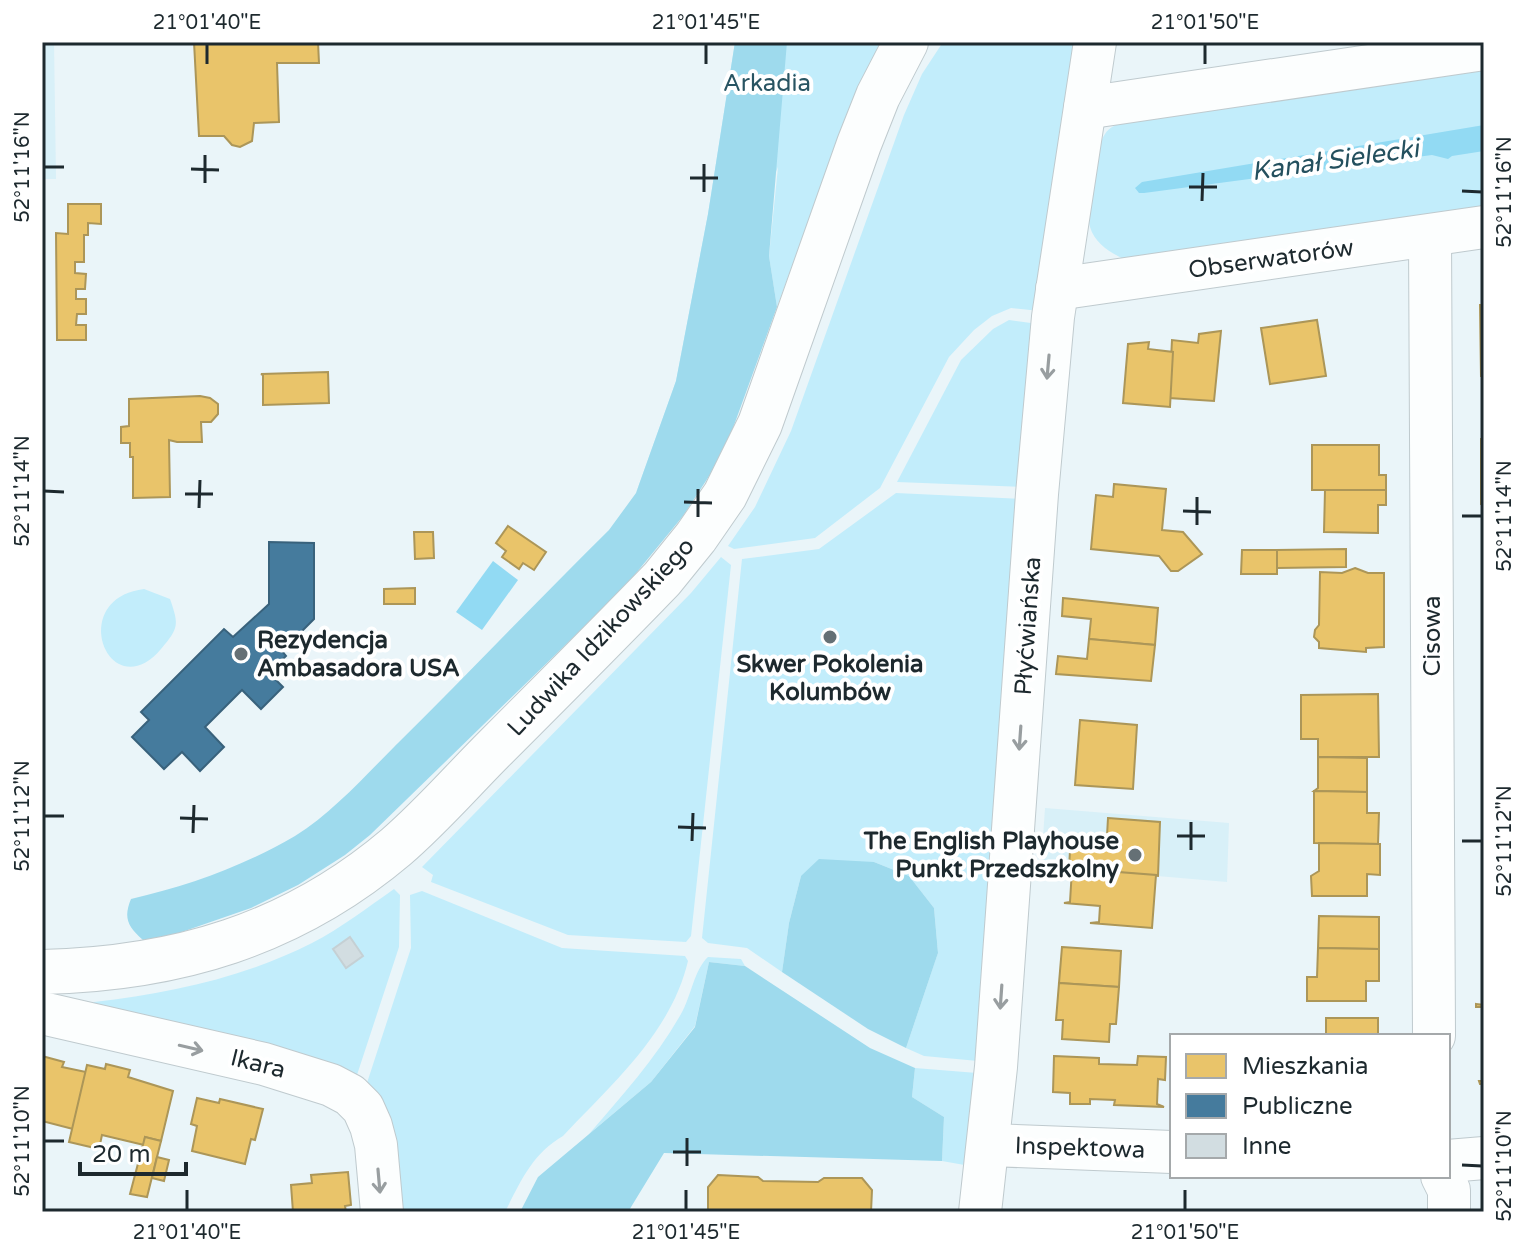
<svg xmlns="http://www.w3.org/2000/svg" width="1526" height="1254" font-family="'Varela Round',sans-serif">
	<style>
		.built { fill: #d8f0f8 }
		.green { fill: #c2edfb }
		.forest { fill: #9edaed }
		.water { fill: #92daf3 }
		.homes { fill: #e9c46a; stroke: #ac9658; stroke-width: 2 }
		.public { fill: #457b9d; stroke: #39627c; stroke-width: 2 }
		.building { fill: #d2dde1; stroke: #c5d0d4; stroke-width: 2 }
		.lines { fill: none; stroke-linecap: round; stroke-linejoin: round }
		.minor-casing { stroke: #bfcace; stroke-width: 44 }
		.tertiary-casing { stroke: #bfcace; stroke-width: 46 }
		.minor { stroke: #fcfefe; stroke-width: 42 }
		.tertiary { stroke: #fcfefe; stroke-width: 44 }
		.oneway { stroke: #989ea0 }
		.ticks { fill: none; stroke: #1d292e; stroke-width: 3 }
		.poi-dot { fill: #657075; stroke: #fff; stroke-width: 3 }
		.labels { text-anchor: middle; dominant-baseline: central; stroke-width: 8; stroke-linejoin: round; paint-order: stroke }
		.park-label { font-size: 24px; fill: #285462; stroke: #fff }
		.street-label { font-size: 24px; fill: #1d292e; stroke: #fff }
		.poi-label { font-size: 24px; font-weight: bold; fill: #1d292e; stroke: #fff; text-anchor: start }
		.water-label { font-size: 26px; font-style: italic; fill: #24505e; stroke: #fff }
		.neatline { fill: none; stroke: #1d292e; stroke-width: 3 }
		.ticks-label { font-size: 20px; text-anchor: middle; fill: #1d292e }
	</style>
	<rect width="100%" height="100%" fill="#eaf5f9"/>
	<g class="built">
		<polygon points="42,42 54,42 56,179 42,179"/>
		<polygon points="1045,808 1229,823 1227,882 1041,866"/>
	</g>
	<g class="green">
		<polygon points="735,42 880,42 848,112 777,307 769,256 778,167 636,493 676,381 708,214"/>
		<polygon points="943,42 1080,42 1040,311 1011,308 992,316 974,330 949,357 880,488 815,538 734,549 728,546 755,507 791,431 904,115 922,74"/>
		<path d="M1484,70V209L1126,260C1111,253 1095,244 1090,227C1086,210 1095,148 1105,134C1109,127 1118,124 1126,120Z"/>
		<polygon points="1009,320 1031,323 1023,487 897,482 961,360 993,329"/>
		<polygon points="896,493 1022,499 978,1061 924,1056 906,1048 938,953 934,908 909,876 874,862 801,876 789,923 782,972 747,948 708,943 702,938 742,559 819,549"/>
		<polygon points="721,557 731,565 691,936 686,942 568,935 431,882 433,875 422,867 691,593"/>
		<path d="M144,589L170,599C179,625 179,628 161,649C110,709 65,599 144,589Z"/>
		<path d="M394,889L400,895L399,947L355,1081L88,1006L94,1002C169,993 243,978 312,943C341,928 367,908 394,889Z"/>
		<path d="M422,891L562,948L685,956L688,961C671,1033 612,1084 563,1136C532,1154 521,1181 505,1212H398L365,1089L411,948L410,895Z"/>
		<path d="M708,957L741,959L745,966L709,962L695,1026L651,1082L589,1134C622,1096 656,1058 681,1014C691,997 694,970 708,957Z"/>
		<polygon points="915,1068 977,1073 970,1166 942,1161 944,1117 912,1097"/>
	</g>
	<g class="forest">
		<path d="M735,42H787L769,256L777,307L729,439L715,467L683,516L623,589L370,835L345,855L298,885L251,908L176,934L143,940C128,927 123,918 131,899C188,886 244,866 295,836C332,813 364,777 395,746C467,675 537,601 609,530L636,493L676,381L708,214Z"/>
		<polygon points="819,859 874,862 909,876 934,908 938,953 906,1048 868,1029 782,972 789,923 801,876"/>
		<polygon points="709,962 745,966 870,1048 915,1068 912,1097 944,1117 942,1161 664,1153 628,1212 520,1212 538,1177 651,1082 695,1027"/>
	</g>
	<g class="water">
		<polygon points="1484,125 1484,151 1452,156 1448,159 1432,155 1144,193 1139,193 1135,188 1142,182"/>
		<polygon points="493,561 518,580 482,630 456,612"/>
	</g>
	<g class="homes">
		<polygon points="194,42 318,42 319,63 277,63 279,122 254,123 252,141 240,147 232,145 224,136 199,136"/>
		<polygon points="68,204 101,204 101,224 88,223 88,235 84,235 84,262 75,262 75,273 86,274 85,289 76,289 76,299 86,299 86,314 77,314 76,325 86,325 86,340 57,340 56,233 68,234"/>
		<polygon points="1480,305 1484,305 1484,376 1481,376"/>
		<polygon points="1317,320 1326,376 1270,384 1261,328"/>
		<polygon points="1221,331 1214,401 1169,398 1172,340 1198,343 1199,334"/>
		<polygon points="1149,342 1148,349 1173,352 1170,407 1123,403 1128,344"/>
		<polygon points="328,372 329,403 263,405 263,375 261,374"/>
		<polygon points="200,396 210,398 218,404 218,414 211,422 201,422 202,442 177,442 169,440 170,497 133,498 133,457 130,457 130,443 121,443 121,427 129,426 129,399"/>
		<rect x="1481" y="439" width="3" height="65"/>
		<polygon points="1312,445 1379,445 1379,475 1386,475 1386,490 1312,490"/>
		<polygon points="1114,484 1166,489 1162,530 1183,532 1202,554 1178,571 1171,571 1159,556 1091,549 1096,495 1113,497"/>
		<polygon points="1325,490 1386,490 1386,505 1378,505 1378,533 1324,532"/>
		<polygon points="508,526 546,552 534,570 523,563 519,569 502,557 506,551 496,543"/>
		<polygon points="414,532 433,532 434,558 415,559"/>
		<polygon points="1346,549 1346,567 1277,568 1277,550"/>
		<polygon points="1242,550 1277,550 1277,574 1241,574"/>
		<polygon points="1355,568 1368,573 1384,573 1384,647 1366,648 1366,652 1319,648 1319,642 1314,637 1315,630 1319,625 1320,572 1342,573"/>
		<polygon points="415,588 415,604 384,604 384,589"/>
		<polygon points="1063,598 1158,608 1155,645 1089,639 1091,619 1062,616"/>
		<polygon points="1089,639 1155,645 1151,681 1056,674 1058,656 1087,659"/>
		<polygon points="1378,694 1379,757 1318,757 1318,739 1301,739 1301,695"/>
		<polygon points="1080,720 1137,725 1133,789 1075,785"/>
		<polygon points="1318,757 1367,758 1367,792 1314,791 1318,788"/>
		<polygon points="1314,791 1367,792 1367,813 1379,813 1378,844 1314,843"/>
		<polygon points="1108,818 1160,822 1158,876 1069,868 1071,834 1107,836"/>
		<polygon points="1319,843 1380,844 1380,875 1367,874 1367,896 1312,896 1311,876 1319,871"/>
		<polygon points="1067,868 1156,875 1152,928 1090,923 1099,922 1100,906 1064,903 1070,902 1072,869"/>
		<polygon points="1319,916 1379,917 1379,949 1318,948"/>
		<polygon points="1062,947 1121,951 1119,987 1059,983"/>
		<polygon points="1318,948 1379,949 1379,981 1366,981 1366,1001 1307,1001 1307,977 1317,977"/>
		<polygon points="1059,983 1119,987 1116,1024 1110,1024 1109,1042 1062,1039 1063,1020 1056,1020"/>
		<polygon points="1476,1004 1484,1005 1484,1084 1480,1084 1479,1081 1482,1081 1483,1007 1476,1007"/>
		<rect x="1326" y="1018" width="52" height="18"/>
		<polygon points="42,1056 64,1062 62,1067 86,1072 73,1129 42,1121"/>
		<polygon points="1054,1056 1099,1058 1099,1064 1137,1065 1138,1056 1166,1057 1165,1080 1158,1079 1157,1104 1164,1107 1114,1105 1115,1100 1090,1099 1090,1104 1070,1104 1070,1093 1053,1092"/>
		<polygon points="106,1064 130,1070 128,1077 173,1091 161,1141 145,1137 144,1145 102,1135 99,1149 69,1142 87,1065 105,1069"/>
		<polygon points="197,1098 219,1103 220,1099 263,1109 255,1140 251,1139 245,1164 192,1151 197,1126 191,1124"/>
		<polygon points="145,1137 161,1141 147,1197 130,1194"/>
		<polygon points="157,1157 169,1160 164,1181 152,1178"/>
		<polygon points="348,1172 351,1205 345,1206 346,1212 293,1212 291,1185 312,1183 311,1175"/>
		<polygon points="718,1175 758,1177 763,1181 818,1182 824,1178 862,1178 872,1190 871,1212 708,1212 708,1187"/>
	</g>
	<polygon class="public" points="269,542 314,543 314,619 282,651 286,656 269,673 283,687 261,709 242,690 205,727 224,747 200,771 182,752 164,769 132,737 149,720 141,712 224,629 233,637 269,604"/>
	<polygon class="building" points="350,937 363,956 346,968 333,949"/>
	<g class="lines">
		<g class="minor-casing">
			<g id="minor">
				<polyline points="1085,108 1484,49"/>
				<polyline points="1430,236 1434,1036"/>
				<polyline points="1057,289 1484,227"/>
				<polyline points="42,1013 264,1064 331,1085 350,1095 363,1108 371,1126 376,1145 382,1212"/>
				<polyline points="989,1145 1172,1152"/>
				<polyline points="1448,1161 1484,1158"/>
				<polyline points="1442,1176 1449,1190 1449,1212"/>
				<polyline points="980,1212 996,1067 1037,494 1053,317 1095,42"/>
			</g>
		</g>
		<g class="tertiary-casing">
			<path id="tertiary" d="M42,972C176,969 292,935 396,847C431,817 462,781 495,748C551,692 607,636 662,579L696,537L725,495L760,424L859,144L878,96L906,42"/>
		</g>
		<use href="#minor" class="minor"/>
		<use href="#tertiary" class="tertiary"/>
	</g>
	<defs><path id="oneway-shaft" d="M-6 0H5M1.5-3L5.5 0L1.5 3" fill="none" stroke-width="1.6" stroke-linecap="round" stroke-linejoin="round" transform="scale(2)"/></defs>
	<g class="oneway">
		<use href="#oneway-shaft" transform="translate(1048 367) rotate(95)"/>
		<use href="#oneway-shaft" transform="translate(1020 738) rotate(94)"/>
		<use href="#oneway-shaft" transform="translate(1001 997) rotate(94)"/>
		<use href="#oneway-shaft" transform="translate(191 1048) rotate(13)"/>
		<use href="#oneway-shaft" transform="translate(379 1181) rotate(85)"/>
	</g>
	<path class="ticks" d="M207,64V44M706,64V44M1205,64V44M44,167H64M191,169L219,170M690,178H718M205,183V155M1189,187H1217M1462,191L1482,192M704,192V164M1202,201L1203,173M44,491L64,492M185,494H213M684,502L712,503M199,508L200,480M1183,511L1211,512M1462,516H1482M698,517V489M1197,525V497M44,816H64M180,818L208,819M678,827L706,828M193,833L194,805M1177,836H1205M692,841L693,813M1462,841H1482M1191,850V822M44,1141H64M673,1152H701M1462,1165L1482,1166M687,1166V1138M187,1210V1190M686,1210V1190M1185,1210V1190"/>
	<g class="poi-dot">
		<circle cx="830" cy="637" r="8"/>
		<circle cx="241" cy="654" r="8"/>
		<circle cx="1135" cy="855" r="8"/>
	</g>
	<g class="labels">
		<g class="park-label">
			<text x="767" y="83">Arkadia</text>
		</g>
		<g class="street-label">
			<text transform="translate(1271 259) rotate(-8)">Obserwatorów</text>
			<text transform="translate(1028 626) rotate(-86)">Płyćwiańska</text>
			<text transform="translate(1432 636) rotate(-90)">Cisowa</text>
			<text transform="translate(601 637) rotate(-47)">Ludwika Idzikowskiego</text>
			<text transform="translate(258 1064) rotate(14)">Ikara</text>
			<text transform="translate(1080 1148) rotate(2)">Inspektowa</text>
		</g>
		<g class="poi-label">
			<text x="257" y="640">Rezydencja<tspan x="257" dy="28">Ambasadora USA</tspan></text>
			<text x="830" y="664" text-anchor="middle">Skwer Pokolenia<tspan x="830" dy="28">Kolumbów</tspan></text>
			<text x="1119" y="841" text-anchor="end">The English Playhouse<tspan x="1119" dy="28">Punkt Przedszkolny</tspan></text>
		</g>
		<g class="water-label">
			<text transform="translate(1335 160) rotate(-8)">Kanał Sielecki</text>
		</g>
	</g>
	<rect width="1526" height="1254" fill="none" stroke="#ffffff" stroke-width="88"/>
	<rect x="1170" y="1034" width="280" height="144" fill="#ffffff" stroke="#a5a9ab" stroke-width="2"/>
	<rect x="1186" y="1054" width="40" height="24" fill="#e9c46a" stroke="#a5a9ab" stroke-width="2"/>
	<text x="1242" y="1074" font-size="24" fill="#1d292e">Mieszkania</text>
	<rect x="1186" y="1094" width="40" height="24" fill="#457b9d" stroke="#a5a9ab" stroke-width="2"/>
	<text x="1242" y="1114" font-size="24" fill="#1d292e">Publiczne</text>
	<rect x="1186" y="1134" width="40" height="24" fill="#d2dde1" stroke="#a5a9ab" stroke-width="2"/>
	<text x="1242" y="1154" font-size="24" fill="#1d292e">Inne</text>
	<path d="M80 1162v12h106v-12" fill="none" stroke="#1d292e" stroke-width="4"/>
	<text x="92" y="1162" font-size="24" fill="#1d292e" stroke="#ffffff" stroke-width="6" paint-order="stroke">20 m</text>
	<rect x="44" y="44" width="1438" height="1166" class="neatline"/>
	<g class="ticks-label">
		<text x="207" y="29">21°01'40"E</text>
		<text x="706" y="29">21°01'45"E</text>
		<text x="1205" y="29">21°01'50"E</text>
		<text transform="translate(22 167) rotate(-90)" y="7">52°11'16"N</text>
		<text transform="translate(1504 192) rotate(-90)" y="7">52°11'16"N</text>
		<text transform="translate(22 491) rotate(-90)" y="7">52°11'14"N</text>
		<text transform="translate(1504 516) rotate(-90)" y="7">52°11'14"N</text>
		<text transform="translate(22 816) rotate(-90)" y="7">52°11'12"N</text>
		<text transform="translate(1504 841) rotate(-90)" y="7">52°11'12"N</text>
		<text transform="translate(22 1141) rotate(-90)" y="7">52°11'10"N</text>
		<text transform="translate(1504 1166) rotate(-90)" y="7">52°11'10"N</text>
		<text x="187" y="1239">21°01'40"E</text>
		<text x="686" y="1239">21°01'45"E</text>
		<text x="1185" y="1239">21°01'50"E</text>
	</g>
</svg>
